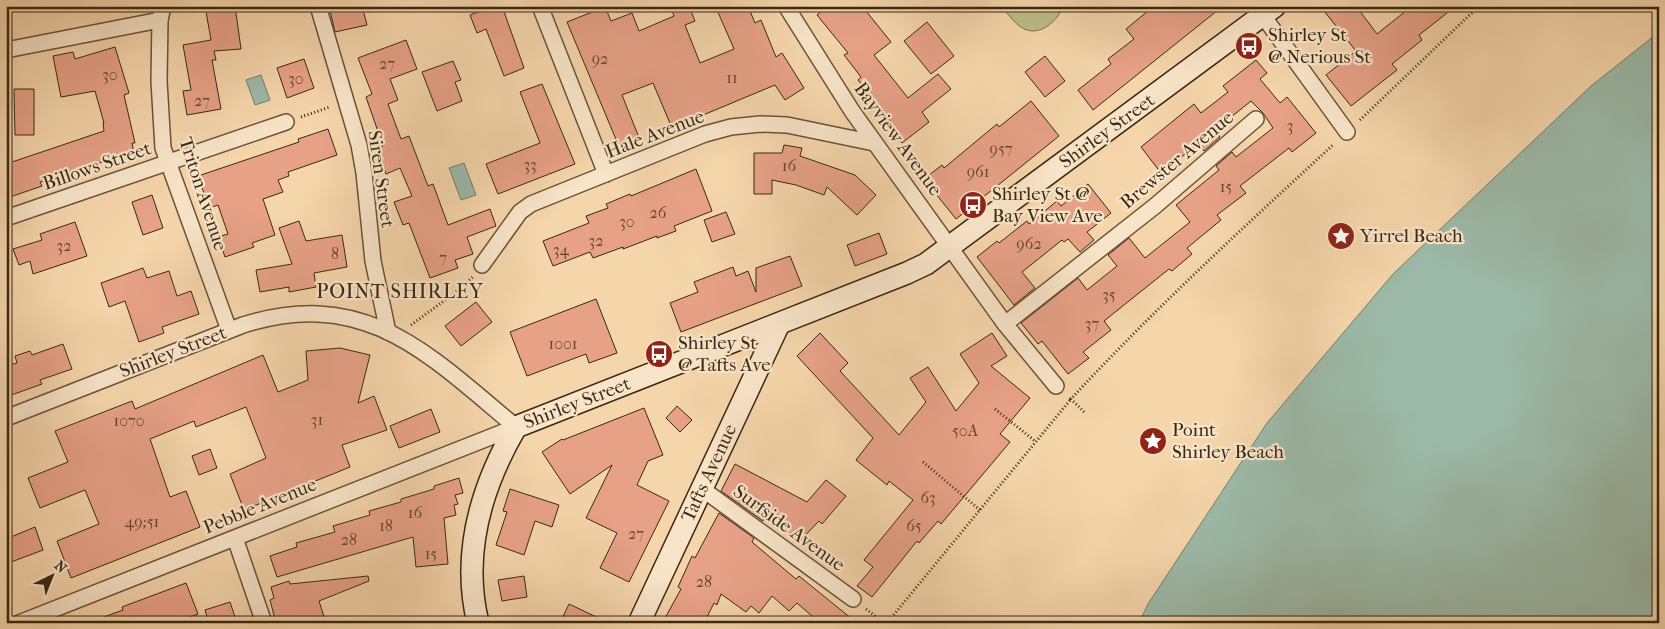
<svg xmlns="http://www.w3.org/2000/svg" width="1665" height="629" font-family="'IM FELL French Canon',serif">
	<style>
		.green { fill: #bdbd87; stroke: #7b734e }
		.water { fill: #9cb9a8; stroke: #747f6d }
		.building { fill: #e7a187; stroke: #392914 }
		.lines { fill: none; stroke-linecap: round; stroke-linejoin: round }
		.street-casing { stroke: #68543a; stroke-width: 18 }
		.secondary-casing { stroke: #392914; stroke-width: 24 }
		.path { stroke: #392914; stroke-width: 3; stroke-dasharray: 1 2.5; stroke-linecap: butt }
		.street { stroke: #f8e4c8; stroke-width: 15 }
		.secondary { stroke: #f8e4c8; stroke-width: 21 }
		.labels { text-anchor: middle; dominant-baseline: central; stroke-width: 4.5; stroke-linejoin: round; paint-order: stroke }
		.number-label { font-size: 16px; fill: #644731 }
		.poi-label { font-size: 19px; fill: #392914; stroke: #f8e4c8; text-anchor: start }
		.street-label { font-size: 19px; fill: #392914; stroke: #f8e4c8 }
		.neighbourhood-label { font-size: 20px; letter-spacing: 1px; fill: #392914; stroke: #f8e4c8 }
	</style>
	<rect width="100%" height="100%" fill="#f5d5aa"/>
	<filter id="stains"><feTurbulence type="fractalNoise" baseFrequency=".004" numOctaves="4"/><feColorMatrix values="0 0 0 0 .2 0 0 0 0 .09 0 0 0 0 .02 0 0 0 .5 -.17"/></filter>
	<radialGradient id="worn" r=".72"><stop offset=".6" stop-color="#630" stop-opacity="0"/><stop offset="1" stop-color="#630" stop-opacity=".3"/></radialGradient>
	<path class="green" d="M1001,6H1064C1058,19 1043,35 1027,30C1018,28 1008,14 1001,6Z"/>
	<g class="water">
		<polygon points="1659,32 1659,623 1139,623 1148,604 1267,423 1393,274 1591,86"/>
		<polygon points="261,75 270,100 255,105 246,80"/>
		<polygon points="464,163 476,195 461,200 449,168"/>
	</g>
	<g class="building">
		<polygon points="205,6 235,6 241,49 214,51 216,60 212,60 221,109 187,115 183,91 191,90 183,45 211,40"/>
		<polygon points="329,6 362,6 367,25 335,32"/>
		<polygon points="494,6 502,6 524,68 504,76 486,29 477,33 470,15"/>
		<polygon points="684,6 689,6 695,21 685,25 700,63 734,49 717,10 726,6 748,6 755,23 761,20 776,57 782,53 804,88 785,100 775,85 672,128 653,83 622,95 640,140 620,149 567,22 605,7 611,21 632,13 639,31 674,16 672,11"/>
		<polygon points="828,6 862,6 891,42 874,55 908,98 938,74 951,89 922,112 929,122 902,143 889,126 892,123 858,80 861,77 844,55 848,53 817,15"/>
		<polygon points="1154,6 1223,6 1093,110 1078,90 1111,64 1108,59 1134,39 1126,29"/>
		<polygon points="1320,6 1356,6 1377,34 1412,6 1456,6 1419,35 1422,40 1392,64 1397,70 1351,106 1326,75 1356,51"/>
		<polygon points="927,22 954,56 931,74 904,41"/>
		<polygon points="406,40 417,69 390,79 398,100 388,104 401,139 409,136 428,186 433,184 448,225 490,209 496,226 467,237 473,254 455,260 458,268 430,278 409,223 403,225 394,202 412,196 400,168 386,174 376,148 383,146 366,97 372,94 358,58"/>
		<polygon points="115,47 129,93 124,95 135,143 132,143 134,154 99,163 99,166 71,173 72,175 40,182 42,186 10,197 6,186 6,164 104,131 103,123 104,123 95,91 61,97 53,56 73,52 75,59"/>
		<polygon points="1045,56 1065,81 1045,97 1025,72"/>
		<polygon points="304,59 314,88 287,98 277,68"/>
		<polygon points="1256,60 1267,73 1260,79 1280,103 1287,97 1316,133 1292,152 1289,148 1240,186 1246,193 1217,215 1221,220 1187,248 1192,254 1172,271 1169,269 1104,321 1111,330 1083,352 1089,358 1068,374 1042,341 1038,344 1021,323 1078,278 1087,290 1117,266 1108,255 1129,238 1145,258 1190,222 1176,205 1219,170 1216,166 1232,152 1236,157 1273,128 1263,113 1251,101 1215,130 1220,137 1204,151 1198,144 1161,173 1141,147 1194,104 1201,113 1228,92 1223,86"/>
		<polygon points="453,61 461,80 455,82 462,101 437,111 422,72"/>
		<polygon points="542,84 575,164 498,194 486,164 540,143 520,92"/>
		<polygon points="14,89 34,89 34,135 15,135"/>
		<polygon points="1031,101 1059,136 956,219 924,179 942,165 944,168 997,124 999,127"/>
		<polygon points="328,129 337,155 288,172 289,176 278,180 283,192 263,199 275,235 252,243 254,247 225,257 218,237 228,234 218,205 209,208 198,176 299,142 298,139"/>
		<polygon points="784,145 802,148 800,156 855,175 876,195 857,215 827,187 824,195 796,185 772,180 772,194 754,194 754,153 782,153"/>
		<polygon points="696,169 712,211 674,226 676,231 657,238 657,236 623,249 623,247 593,258 590,252 553,266 543,241 589,223 586,216 608,208 606,204 630,194 631,196"/>
		<polygon points="1088,184 1111,213 1087,232 1094,240 1080,252 1068,239 1064,242 1062,240 1022,272 1035,288 1014,305 977,257 997,241 999,243 1027,221 1029,224 1057,201 1061,206"/>
		<polygon points="152,195 163,228 143,235 132,202"/>
		<polygon points="726,212 735,234 712,242 704,220"/>
		<polygon points="299,221 306,241 342,235 347,267 314,273 316,287 289,292 289,287 260,292 256,270 292,264 279,228"/>
		<polygon points="75,222 87,256 33,274 30,261 19,265 13,249 42,240 40,234"/>
		<polygon points="879,233 887,254 855,266 847,245"/>
		<polygon points="790,256 802,286 681,332 670,303 698,292 694,282 733,267 736,276 748,271 756,292 756,268"/>
		<polygon points="143,268 147,278 169,271 177,296 191,291 199,314 162,327 164,333 139,342 125,301 109,307 101,283"/>
		<polygon points="596,299 617,353 589,363 586,354 527,376 510,332"/>
		<polygon points="476,302 492,322 461,346 445,326"/>
		<polygon points="820,333 848,363 840,371 899,435 926,402 910,378 928,367 956,411 979,383 960,354 992,333 1007,356 991,366 1030,398 1000,434 1010,442 941,524 938,521 919,543 917,541 872,597 857,586 873,567 864,560 913,500 889,481 887,485 856,460 873,438 797,356"/>
		<polygon points="63,344 72,369 40,380 42,384 6,397 6,366 17,363 15,356 30,351 32,355"/>
		<polygon points="340,348 370,355 358,403 374,396 387,430 342,445 350,467 244,510 230,474 266,458 246,407 196,427 194,421 150,439 170,497 186,491 200,527 71,578 57,541 99,524 85,490 40,508 28,478 68,462 55,431 132,401 135,409 263,355 278,392 308,380 306,351"/>
		<polygon points="677,406 692,420 680,432 666,418"/>
		<polygon points="644,408 663,455 648,461 637,485 669,501 629,582 600,568 617,533 586,518 612,465 570,494 542,452 562,439 563,440"/>
		<polygon points="431,409 440,432 399,448 390,426"/>
		<polygon points="210,449 217,468 199,475 192,456"/>
		<polygon points="735,464 807,502 826,480 846,496 822,524 819,521 799,542 781,527 764,518 763,521 721,491"/>
		<polygon points="459,478 463,493 455,495 458,504 454,505 456,515 444,518 448,564 416,567 413,537 277,577 270,556 297,547 296,543 335,532 333,526 370,515 369,511 401,502 401,499 434,489 434,486"/>
		<polygon points="510,489 559,505 552,527 535,521 524,555 496,545 507,512 503,511"/>
		<polygon points="719,513 754,538 752,542 796,579 799,576 857,623 820,623 797,603 789,611 772,596 759,613 751,606 746,612 721,594 717,605 714,603 704,623 674,623 665,618 681,589 678,587 692,556 695,558"/>
		<polygon points="35,527 43,550 6,564 6,539"/>
		<polygon points="368,576 369,581 319,601 326,623 276,623 270,600 274,598 271,587 289,581 290,584"/>
		<polygon points="524,576 527,597 502,601 498,580"/>
		<polygon points="186,583 198,614 173,623 93,623 93,621 123,610 122,607"/>
		<polygon points="230,602 237,623 209,623 205,610"/>
		<polygon points="569,604 609,623 560,623"/>
	</g>
	<g class="lines">
		<g class="street-casing">
			<g id="street">
				<polyline points="163,6 160,20 159,81 163,148 229,330"/>
				<polyline points="318,6 359,145 364,173 373,261 388,332"/>
				<polyline points="540,6 606,174"/>
				<polyline points="786,6 852,111 1005,324 1056,386"/>
				<polyline points="1256,6 1347,132"/>
				<polyline points="6,50 160,20"/>
				<polyline points="6,218 286,122"/>
				<polyline points="482,265 520,212 531,204 705,134 731,127 760,124 787,125 874,143"/>
				<polyline points="1005,324 1155,206 1256,119"/>
				<path d="M6,418L243,325C366,286 429,355 516,427L19,623"/>
				<polyline points="701,488 853,599"/>
				<polyline points="235,538 264,623"/>
			</g>
		</g>
		<g class="secondary-casing">
			<g id="secondary">
				<path d="M478,623C461,553 481,487 516,427L907,273L926,264L1275,6"/>
				<polyline points="639,623 779,324"/>
			</g>
		</g>
		<g class="path">
			<polyline points="301,117 330,107"/>
			<polyline points="1360,120 1479,6"/>
			<polyline points="411,325 456,292 473,277"/>
			<polyline points="995,409 1035,441"/>
			<path d="M1084,412L1071,399C1154,309 1244,227 1334,144"/>
			<polyline points="923,462 980,510"/>
			<polyline points="866,609 884,623"/>
			<polyline points="887,623 1071,399 1069,398"/>
		</g>
		<use href="#street" class="street"/>
		<use href="#secondary" class="secondary"/>
	</g>
	<defs>
		<g id="bus-disc" transform="scale(1.4375)"><circle r="9.5" fill="#8f2418" stroke="#f8e4c8"/><path d="M-5-6H5V4H4V6H2V4H-2V6H-4V4H-5ZM-3.5-4V0h7V-4ZM-3.5 1.2v1.5H-2V1.2ZM2 1.2v1.5H3.5V1.2Z" fill="#fff"/></g>
		<g id="sight-disc" transform="scale(1.4375)"><circle r="9.5" fill="#8f2418" stroke="#f8e4c8"/><path d="M0-6L1.8-2.2L6-1.7L2.9 1.2L3.7 5.4L0 3.3L-3.7 5.4L-2.9 1.2L-6-1.7L-1.8-2.2Z" fill="#fff"/></g>
	</defs>
	<g fill-rule="evenodd">
		<use href="#bus-disc" x="1249" y="46"/>
		<use href="#bus-disc" x="973" y="205"/>
		<use href="#sight-disc" x="1341" y="236"/>
		<use href="#bus-disc" x="659" y="354"/>
		<use href="#sight-disc" x="1153" y="441"/>
	</g>
	<g class="labels">
		<g class="number-label">
			<text x="600" y="58">92</text>
			<text x="387" y="63">27</text>
			<text x="110" y="74">30</text>
			<text x="732" y="77">11</text>
			<text x="296" y="78">30</text>
			<text x="202" y="100">27</text>
			<text x="1290" y="125">3</text>
			<text x="1001" y="148">957</text>
			<text x="530" y="164">33</text>
			<text x="789" y="165">16</text>
			<text x="978" y="171">961</text>
			<text x="1226" y="186">15</text>
			<text x="658" y="212">26</text>
			<text x="627" y="221">30</text>
			<text x="596" y="240">32</text>
			<text x="1029" y="243">962</text>
			<text x="64" y="245">32</text>
			<text x="561" y="249">34</text>
			<text x="335" y="253">8</text>
			<text x="443" y="257">7</text>
			<text x="1109" y="294">35</text>
			<text x="1092" y="323">37</text>
			<text x="563" y="343">1001</text>
			<text x="317" y="419">31</text>
			<text x="129" y="420">1070</text>
			<text x="965" y="430">50A</text>
			<text x="928" y="497">63</text>
			<text x="415" y="512">16</text>
			<text x="142" y="521">49;51</text>
			<text x="386" y="525">18</text>
			<text x="914" y="525">65</text>
			<text x="636" y="533">27</text>
			<text x="349" y="539">28</text>
			<text x="431" y="553">15</text>
			<text x="704" y="581">28</text>
		</g>
		<g class="poi-label">
			<text x="1268" y="35">Shirley St<tspan x="1268" dy="22">@ Nerious St</tspan></text>
			<text x="992" y="194">Shirley St @<tspan x="992" dy="22">Bay View Ave</tspan></text>
			<text x="1360" y="236">Yirrel Beach</text>
			<text x="678" y="343">Shirley St<tspan x="678" dy="22">@ Tafts Ave</tspan></text>
			<text x="1172" y="430">Point<tspan x="1172" dy="22">Shirley Beach</tspan></text>
		</g>
		<g class="street-label">
			<text transform="translate(1107 131) rotate(-36)">Shirley Street</text>
			<text transform="translate(655 134) rotate(-21)">Hale Avenue</text>
			<text transform="translate(898 139) rotate(54)">Bayview Avenue</text>
			<text transform="translate(1177 160) rotate(-40)">Brewster Avenue</text>
			<text transform="translate(97 166) rotate(-19)">Billows Street</text>
			<text transform="translate(381 179) rotate(82)">Siren Street</text>
			<text transform="translate(203 194) rotate(72)">Triton Avenue</text>
			<text transform="translate(173 352) rotate(-21)">Shirley Street</text>
			<text transform="translate(577 403) rotate(-21)">Shirley Street</text>
			<text transform="translate(709 473) rotate(-65)">Tafts Avenue</text>
			<text transform="translate(260 506) rotate(-22)">Pebble Avenue</text>
			<text transform="translate(789 528) rotate(36)">Surfside Avenue</text>
		</g>
		<g class="neighbourhood-label">
			<text x="400" y="291">POINT SHIRLEY</text>
		</g>
	</g>
	<rect width="1665" height="629" fill="none" stroke="#f5d5aa" stroke-width="25"/>
	<rect x="8" y="8" width="1650" height="614" fill="none" stroke="#392914" stroke-width="2.5"/>
	<rect x="12" y="12" width="1640" height="604" fill="none" stroke="#392914"/>
	<g transform="translate(52 576) rotate(43)" stroke="#f8e4c8" stroke-width="4" paint-order="stroke">
	<path d="M0-4L9 19L0 12L-9 19Z" fill="#392914"/>
	<text y="-8" font-size="14" font-weight="bold" text-anchor="middle" fill="#392914">N</text>
	</g>
	<rect width="100%" height="100%" filter="url(#stains)"/>
	<rect width="100%" height="100%" fill="url(#worn)"/>
</svg>
